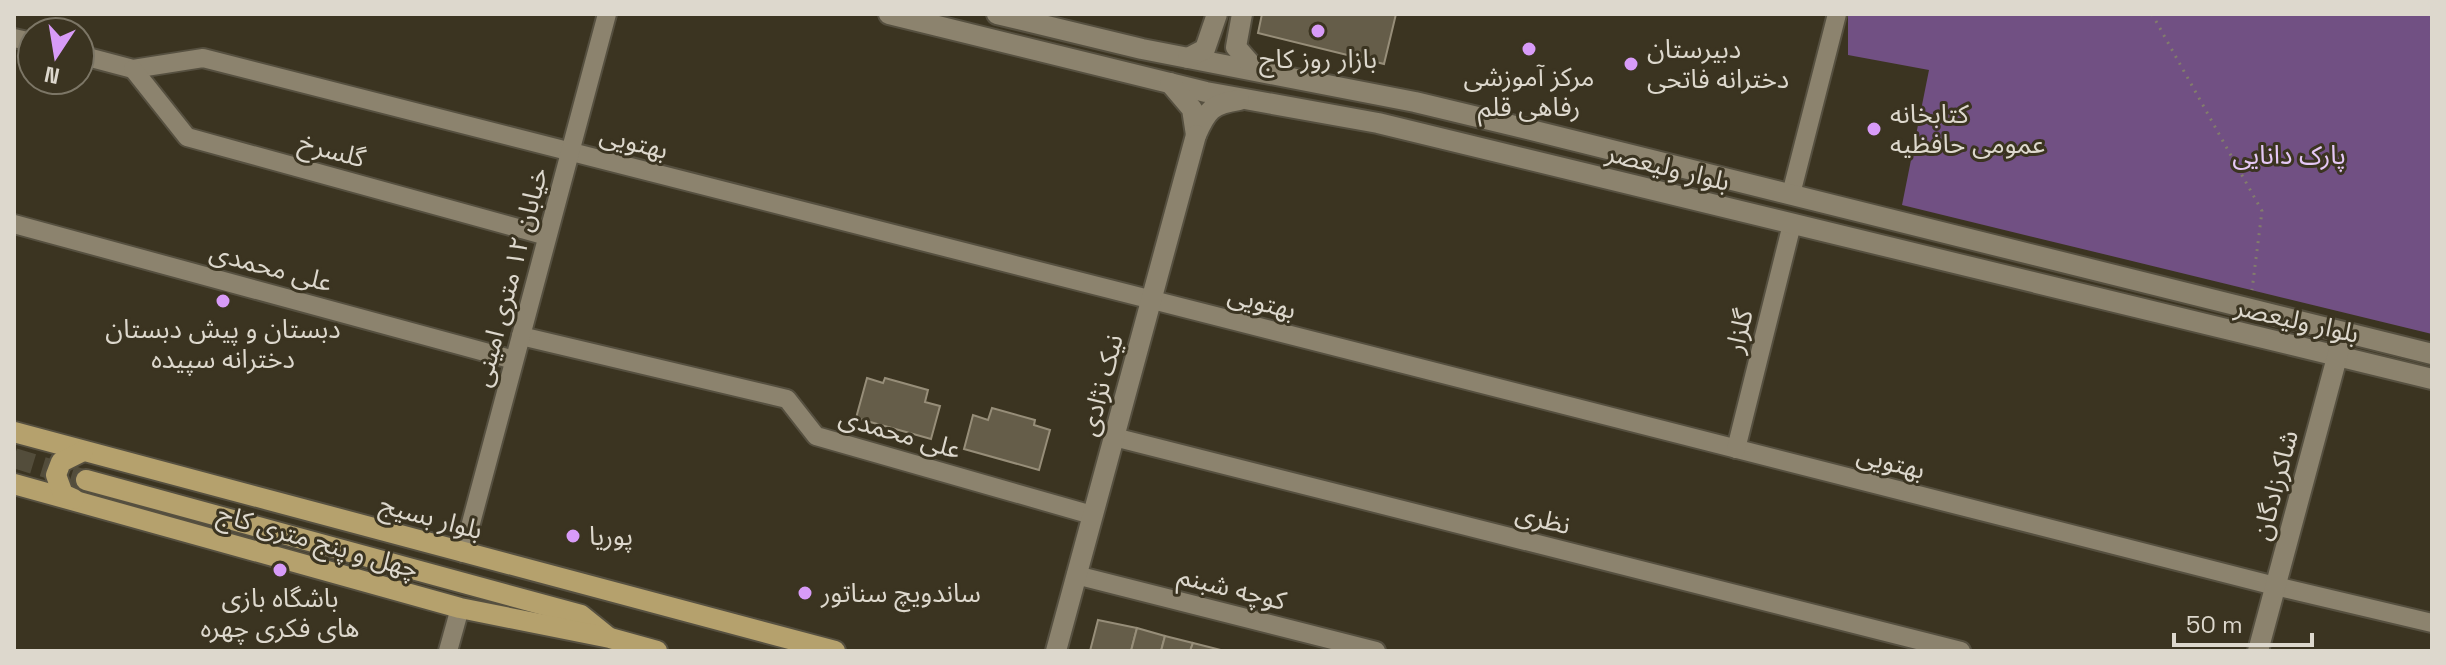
<svg xmlns="http://www.w3.org/2000/svg" width="2446" height="665" font-family="'Space Grotesk','Noto Sans Arabic',sans-serif">
	<style>
		.forest { fill: #715083 }
		.building { fill: #655d49; stroke: #978e79; stroke-width: 2 }
		.lines { fill: none; stroke-linecap: round; stroke-linejoin: round }
		.primary-tunnel { stroke: #534d3b; stroke-width: 20; stroke-dasharray: 20 10; stroke-linecap: butt }
		.minor-casing { stroke: #565040; stroke-width: 22 }
		.tertiary-casing { stroke: #565040; stroke-width: 24 }
		.primary-casing { stroke: #565040; stroke-width: 24 }
		.path { stroke: #827c6c; stroke-width: 3; stroke-dasharray: 2 6; stroke-linecap: butt }
		.minor { stroke: #8c836e; stroke-width: 18 }
		.tertiary { stroke: #8c836e; stroke-width: 20 }
		.primary { stroke: #b5a16d; stroke-width: 20 }
		.poi-dot { fill: #d89bf8; stroke: #3b3421; stroke-width: 3 }
		.labels { text-anchor: middle; dominant-baseline: central; stroke-width: 6; stroke-linejoin: round; paint-order: stroke }
		.poi-label { font-size: 26px; fill: #ddd8cd; stroke: #3b3421; text-anchor: start }
		.street-label { font-size: 26px; fill: #ddd8cd; stroke: #3b3421 }
		.park-label { font-size: 26px; fill: #e5c8f6; stroke: #3b3421 }
	</style>
	<rect width="100%" height="100%" fill="#3b3421"/>
	<polygon class="forest" points="1848,14 2432,14 2432,334 1902,205 1929,70 1848,55"/>
	<g class="building">
		<polygon points="1262,14 1396,14 1384,64 1258,33"/>
		<polygon points="867,378 883,383 885,378 928,390 925,402 940,406 931,439 856,418"/>
		<polygon points="992,408 1035,420 1034,425 1050,430 1039,470 964,449 973,415 988,420"/>
		<polygon points="1098,620 1137,628 1131,651 1090,651"/>
		<polygon points="1137,628 1165,636 1161,651 1131,651"/>
		<polygon points="1165,636 1193,643 1190,651 1161,651"/>
		<polygon points="1193,643 1221,650 1221,651 1190,651"/>
	</g>
	<g class="lines">
		<polyline class="primary-tunnel" points="14,458 86,480"/>
		<g class="minor-casing">
			<g id="minor">
				<polyline points="14,38 32,42"/>
				<polyline points="80,55 133,69 203,58 2275,586 2432,623"/>
				<polyline points="133,69 187,137 547,236"/>
				<polyline points="1791,194 1837,14"/>
				<polyline points="14,224 514,360"/>
				<polyline points="521,336 787,399 816,436 1092,515"/>
				<polyline points="1114,437 1961,651"/>
				<polyline points="1736,449 1792,224"/>
				<polyline points="463,553 607,14"/>
				<polyline points="1076,575 1376,651"/>
				<polyline points="448,651 460,608"/>
			</g>
		</g>
		<g class="tertiary-casing">
			<g id="tertiary">
				<polyline points="889,14 1206,92 1378,123 2432,379"/>
				<polyline points="997,14 1142,49 1415,102 1515,126 2432,354"/>
				<polyline points="1242,14 1236,47 1255,69"/>
				<polyline points="1188,58 1205,49 1217,14"/>
				<path d="M1170,83L1192,109L1196,135C1207,110 1212,104 1239,100"/>
				<polyline points="1056,651 1196,135"/>
				<polyline points="2258,651 2340,346"/>
			</g>
		</g>
		<g class="primary-casing">
			<g id="primary">
				<polyline points="14,432 835,651"/>
				<polyline points="86,480 581,615 607,636"/>
				<polyline points="14,484 460,608 610,638 657,651"/>
				<polyline points="74,499 63,494 56,475 61,462 83,451"/>
			</g>
		</g>
		<polyline class="path" points="2152,14 2262,211 2252,290"/>
		<use href="#minor" class="minor"/>
		<use href="#tertiary" class="tertiary"/>
		<use href="#primary" class="primary"/>
	</g>
	<g class="poi-dot">
		<circle cx="1318" cy="31" r="8"/>
		<circle cx="1529" cy="49" r="8"/>
		<circle cx="1631" cy="64" r="8"/>
		<circle cx="1874" cy="129" r="8"/>
		<circle cx="223" cy="301" r="8"/>
		<circle cx="573" cy="536" r="8"/>
		<circle cx="280" cy="570" r="8"/>
		<circle cx="805" cy="593" r="8"/>
	</g>
	<g class="labels">
		<g class="poi-label">
			<text x="1647" y="49">دبیرستان<tspan x="1647" dy="30">دخترانه فاتحی</tspan></text>
			<text x="1318" y="59" text-anchor="middle">بازار روز کاج</text>
			<text x="1529" y="77" text-anchor="middle">مرکز آموزشی<tspan x="1529" dy="30">رفاهی قلم</tspan></text>
			<text x="1890" y="114">کتابخانه<tspan x="1890" dy="30">عمومی حافظیه</tspan></text>
			<text x="223" y="329" text-anchor="middle">دبستان و پیش دبستان<tspan x="223" dy="30">دخترانه سپیده</tspan></text>
			<text x="589" y="536">پوریا</text>
			<text x="821" y="593">ساندویچ سناتور</text>
			<text x="280" y="598" text-anchor="middle">باشگاه بازی<tspan x="280" dy="30">های فکری چهره</tspan></text>
		</g>
		<g class="street-label">
			<text transform="translate(634 142) rotate(14)">بهتویی</text>
			<text transform="translate(332 150) rotate(15)">گلسرخ</text>
			<text transform="translate(1668 167) rotate(14)">بلوار ولیعصر</text>
			<text transform="translate(271 267) rotate(15)">علی محمدی</text>
			<text transform="translate(510 277) rotate(-75)">خیابان ۱۲ متری امینی</text>
			<text transform="translate(1262 302) rotate(14)">بهتویی</text>
			<text transform="translate(2297 320) rotate(13)">بلوار ولیعصر</text>
			<text transform="translate(1739 331) rotate(-76)">گلزار</text>
			<text transform="translate(1101 385) rotate(-75)">نیک نژادی</text>
			<text transform="translate(900 433) rotate(16)">علی محمدی</text>
			<text transform="translate(1891 462) rotate(14)">بهتویی</text>
			<text transform="translate(2275 485) rotate(-75)">شاکرزادگان</text>
			<text transform="translate(431 517) rotate(15)">بلوار بسیج</text>
			<text transform="translate(1543 519) rotate(14)">نظری</text>
			<text transform="translate(318 541) rotate(16)">چهل و پنج متری کاج</text>
			<text transform="translate(1232 588) rotate(14)">کوچه شبنم</text>
		</g>
		<g class="park-label">
			<text x="2289" y="155">پارک دانایی</text>
		</g>
	</g>
	<rect width="2446" height="665" fill="none" stroke="#ddd8cd" stroke-width="32"/>
	<g transform="translate(56 56) rotate(192)"><circle r="38" fill="#3b3421" stroke="#7c7666" stroke-width="2"/>
	<path d="M0-6L14 30L0 20L-14 30Z" fill="#d89bf8"/>
	<text y="-12" font-size="22" font-weight="bold" text-anchor="middle" fill="#ddd8cd">N</text>
	</g>
	<path d="M2174 633v12h138v-12" fill="none" stroke="#ddd8cd" stroke-width="4"/>
	<text x="2186" y="633" font-size="24" fill="#ddd8cd" stroke="#3b3421" stroke-width="6" paint-order="stroke">50 m</text>
</svg>
